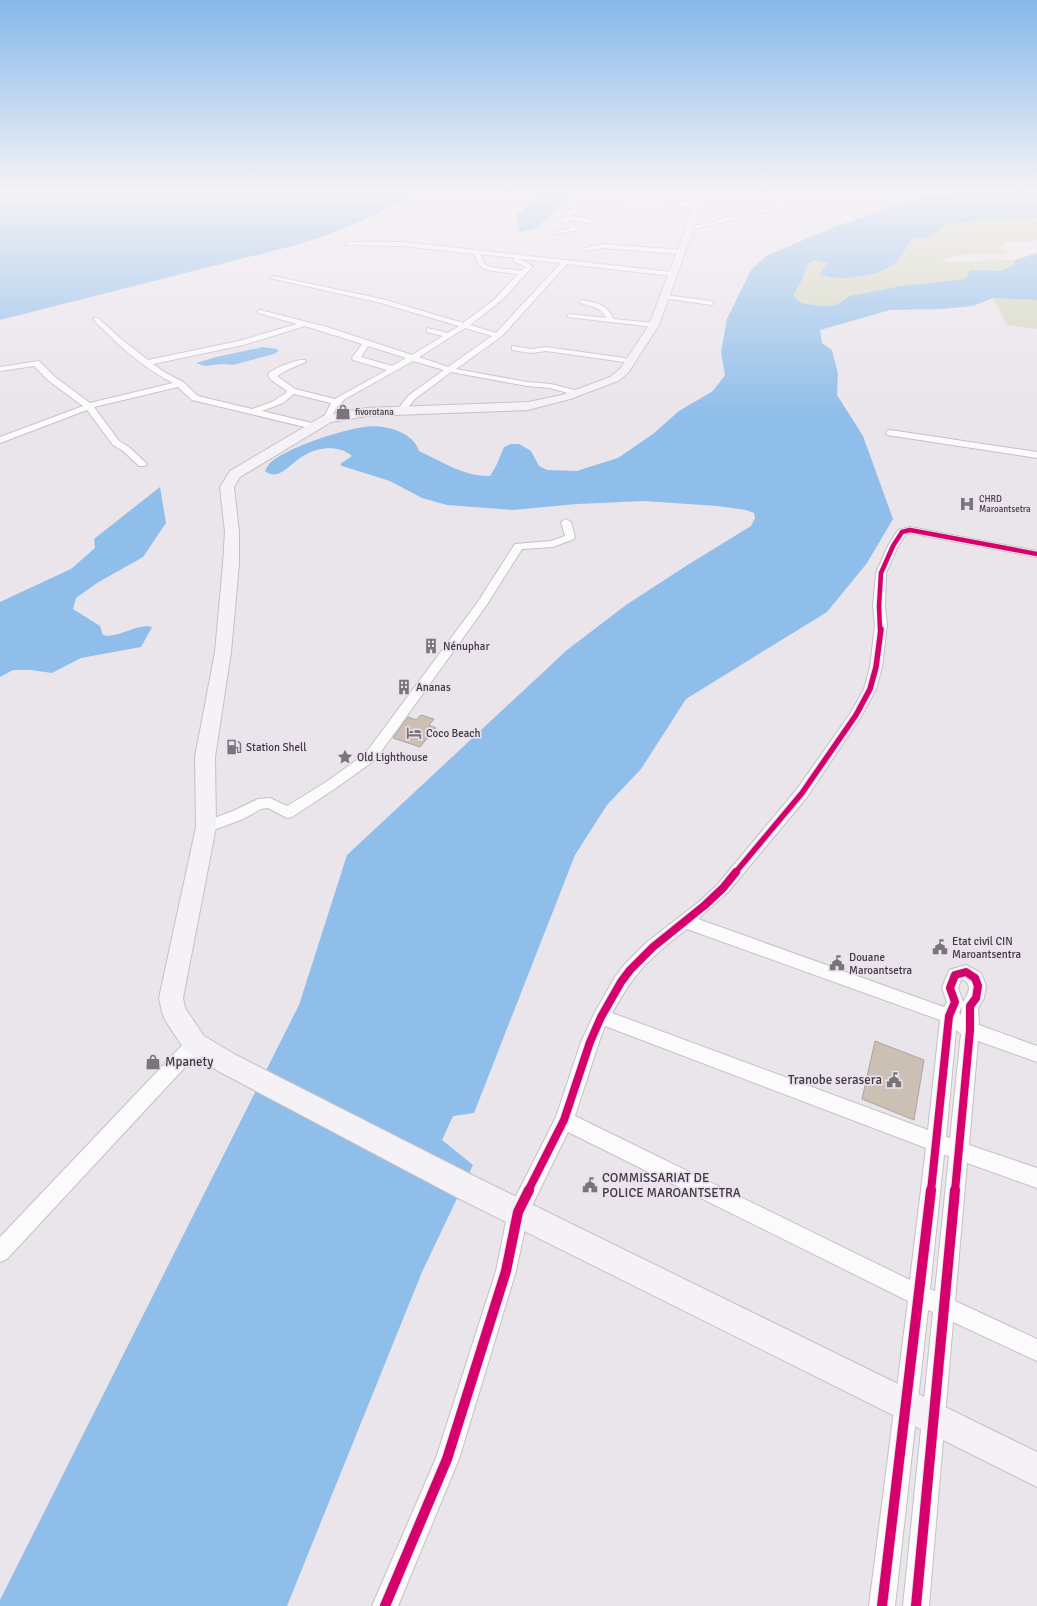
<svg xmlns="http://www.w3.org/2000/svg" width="1037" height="1606" font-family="Signika,sans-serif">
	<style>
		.green { fill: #d2d6bd }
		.water { fill: #90beea }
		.building { fill: #ccbfb4; stroke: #aaa5a6 }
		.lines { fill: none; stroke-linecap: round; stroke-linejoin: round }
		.street-casing { stroke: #c5c0c6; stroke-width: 2 }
		.secondary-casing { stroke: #c5c0c6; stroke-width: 2 }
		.street { fill: #fcfbfc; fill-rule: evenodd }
		.secondary { fill: #f5f2f7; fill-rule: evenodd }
		.cycleway-far3-casing { stroke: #ece1ee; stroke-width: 6 }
		.cycleway-far2-casing { stroke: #ece1ee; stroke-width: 8 }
		.cycleway-far1-casing { stroke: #ece1ee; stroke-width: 10 }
		.cycleway-casing { stroke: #ece1ee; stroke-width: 12 }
		.cycleway-far3 { stroke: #d6006c; stroke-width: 4.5 }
		.cycleway-far2 { stroke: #d6006c; stroke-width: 5.5 }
		.cycleway-far1 { stroke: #d6006c; stroke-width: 8 }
		.cycleway { stroke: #d6006c; stroke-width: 10 }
		.labels { text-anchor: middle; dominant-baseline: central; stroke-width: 3.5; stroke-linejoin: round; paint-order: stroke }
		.far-poi-label { font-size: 9px; fill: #3d393e; stroke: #ece1ee; text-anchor: start }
		.poi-label { font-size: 11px; fill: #3d393e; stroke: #ece1ee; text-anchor: start }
		.near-poi-label { font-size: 13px; fill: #3d393e; stroke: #ece1ee; text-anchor: start }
	</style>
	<rect width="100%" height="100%" fill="#eae4eb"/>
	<g class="green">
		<path d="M1028,217L1037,218V238L1031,242H1006L998,248L1009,253C993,254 952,252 941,262L1015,260L1014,265L1001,271L970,270L966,279L901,286L849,296L835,306H820L801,303L793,295L801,282L808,264L815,260L829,263L819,274L900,258L912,239L927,238L949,224L981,220Z"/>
		<polygon points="993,298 1037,300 1037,329 1007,325"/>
	</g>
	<g class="water">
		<polygon points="0,190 423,190 368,218 325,236 292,246 0,320"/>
		<polygon points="547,190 575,190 561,203 551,216 534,229 520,232 517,214 534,202"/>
		<path d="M1037,190V218L981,220L949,224L927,238L912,239C906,248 901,259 891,266C875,277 836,282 819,274L828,263L815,260L808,264L801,282L793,295L801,303L820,306H835L849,296L901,286L966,279L970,270L1001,271L1014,265L1015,260L1037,253V300L993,298L973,306L942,309L890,310L820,330L822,343L832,350L838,374L837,395L863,436L893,519L867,563L827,612L686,699L641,769L607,805L575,855L474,1113L453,1116L442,1140L473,1165L422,1272L287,1606H0V1600L299,1005L347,855L567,650L626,605L686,566L751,526L755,518L754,513L746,510L717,506L644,501L577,504L513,510L447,505L422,498L390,481L342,466L340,464L352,456C339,445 319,447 305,455C293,460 279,483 265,471C266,469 268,465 270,463C286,448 341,430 364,427C382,424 413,431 419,451C441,461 465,477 490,476L496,466L504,447L511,444H519L531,451L539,466L547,470L577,471L589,467L618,458L653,434L679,411L713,391L725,375L721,352L727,319L751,270L766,256L834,227L927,195L943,196L978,191Z"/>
		<polygon points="263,347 276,349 279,351 274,354 233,365 222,364 205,366 196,363 216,357"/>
		<path d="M160,487L166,523L143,557L97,583L76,598L73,609L100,626L103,635C120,639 135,623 152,627L141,647L81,658L52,673L31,670H13L0,677V602L71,569L95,548L94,539Z"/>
	</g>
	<g class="building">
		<polygon points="421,715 434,719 429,725 436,728 420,747 393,738 408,717 416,720"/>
		<polygon points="875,1041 924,1060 914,1120 862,1099"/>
	</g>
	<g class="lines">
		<g class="street-casing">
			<g id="street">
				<polygon points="842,190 849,190 782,208 690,230 687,228"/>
				<polygon points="574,195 696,203 699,205 696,207 575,199 571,203 581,208 578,213 572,213 575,217 590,219 591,221 588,223 573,220 568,221 578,228 578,230 555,234 555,232 571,228 560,220 569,216 566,209 574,210 575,209 564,205"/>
				<path d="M348,242H403L672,272L675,274L672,276L567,264L502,336L456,369L527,382L551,384L578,391V395H575L550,388L527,386L451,372L415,399L404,412H398L397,410L409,395L444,370L413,361L345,399L336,408L330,421H324L323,419L331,403L294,394L283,403L262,411L316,424L317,426L313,429L192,400L178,387L94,407L119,441L129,447L145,462L147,464L145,466H139L123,451L113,445L87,410L0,443V437L83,406L49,381L34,366L0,371V367L39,361L55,377L90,403L173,383C143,368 117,344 94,320V318H98L120,338L148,360L239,341L297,324L258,313V311L260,310L327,327L412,355L443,336L427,332V328L448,333L459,326L381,303L270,278L273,276L382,299L463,323L494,300L518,274L486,270L479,265L474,254L403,246L346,245L345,244ZM480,254L515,258L513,260L514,261L526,267L521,271L490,267L484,263ZM518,259L561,263L496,333L470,325L503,299L533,266ZM305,326L362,344L352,358L353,360L387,370L335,399L295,389L277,376L287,370L306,362L305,360C296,359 274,368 268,374L270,379L287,391L286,393L272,402L252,409L198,396L183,382L164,372L153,364L243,345ZM465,328L492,336L448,367L419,357ZM368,346L406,358L392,366L361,357Z"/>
				<polygon points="602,244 682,250 685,252 682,254 602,248 584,251 581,249"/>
				<polygon points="665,295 711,301 714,303 711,305 663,298 663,296"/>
				<path d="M582,300C594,302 609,305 613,319L654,323L658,325L654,327L568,317L567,316L570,314L606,318C602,307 590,306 580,303L579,302Z"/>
				<polygon points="512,346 531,349 546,347 631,359 635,361 631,363 546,351 531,353 512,350"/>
				<polygon points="890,430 1037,452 1037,458 887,435 886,433 887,431"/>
				<polygon points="566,519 571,522 575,537 574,539 553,547 522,549 486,606 375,760 336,788 292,817 287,818 268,808 261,809 243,819 211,831 206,832 201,831 199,827 201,823 233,811 258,799 270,798 287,806 326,782 365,754 477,603 515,544 551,541 565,536 561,522"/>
				<path d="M910,527L1037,551V557L910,533L906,534L898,546L886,573L885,606L887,625L882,667L876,689L862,715L807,797L728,892L698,919L944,1007L947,1002L942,988L949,970L966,965L981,973L986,986L984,998L978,1008L979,1025L1037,1046V1062L978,1041L969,1145L1037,1168V1188L967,1163L955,1301L1037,1339V1361L953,1322L929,1606H903L933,1312L928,1310L895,1606H869L908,1301L568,1132L528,1214L516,1271L459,1459L398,1606H372L436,1458L496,1271L508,1212L556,1117L581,1042L595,1012L615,977L624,965L647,942L700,901L718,884L797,789L850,714L864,689L870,667L875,625L873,606L876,573L888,546L898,530ZM687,929L940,1020L928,1130L612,1013C619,1001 626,988 635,977C649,958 669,943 687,929ZM961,980H964C973,986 968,994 963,1002L958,988ZM962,1006L961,1015L959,1013ZM605,1026L926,1148L910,1280L575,1116L599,1042ZM956,1030L961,1034L950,1138L946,1137ZM944,1155L949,1156L935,1291L930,1289Z"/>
				<polygon points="195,1036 201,1038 204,1044 201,1050 7,1259 0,1262 0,1237 189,1038"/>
			</g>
		</g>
		<g class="secondary-casing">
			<polygon id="secondary" points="702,190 709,190 698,210 694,228 659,325 628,373 618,381 570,399 528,410 367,416 331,422 240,477 234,487 239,532 239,564 231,652 215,757 216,827 183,998 185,1008 204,1036 236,1055 478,1178 1037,1452 1037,1487 458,1198 218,1071 186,1052 165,1020 162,1012 159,998 196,827 195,757 215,652 223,564 225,532 220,487 230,471 323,416 367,408 528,402 562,395 610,377 620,369 649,325 686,228 690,210"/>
		</g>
		<use href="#street" class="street"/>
		<use href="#secondary" class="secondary"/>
		<g class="cycleway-far3-casing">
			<polyline id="cycleway-far3" points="880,630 879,606 881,573 893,546 902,532 910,530 1037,554"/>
		</g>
		<g class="cycleway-far2-casing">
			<polyline id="cycleway-far2" points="735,873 802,793 856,715 870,689 876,667 881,629"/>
		</g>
		<g class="cycleway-far1-casing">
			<g id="cycleway-far1">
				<polyline points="528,1191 564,1120 590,1042 601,1017 621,982 630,970 653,947 705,905 723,888 736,872"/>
				<polyline points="931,1191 949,1016 955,1002 950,988 955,975 966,972 975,978 978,986 976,998 970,1006 970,1030 955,1191"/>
			</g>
		</g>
		<g class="cycleway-casing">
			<g id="cycleway">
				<polyline points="385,1606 447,1459 506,1271 518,1212 529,1190"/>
				<polyline points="882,1606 931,1190"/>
				<polyline points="916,1606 955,1190"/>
			</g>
		</g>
		<use href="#cycleway-far3" class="cycleway-far3"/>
		<use href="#cycleway-far2" class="cycleway-far2"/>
		<use href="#cycleway-far1" class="cycleway-far1"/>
		<use href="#cycleway" class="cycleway"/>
	</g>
	<linearGradient id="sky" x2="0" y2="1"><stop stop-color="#85b8e9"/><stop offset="0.46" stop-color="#f6f3f6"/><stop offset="1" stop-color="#f6f3f6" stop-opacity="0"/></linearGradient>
	<rect width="1037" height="414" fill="url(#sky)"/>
	<defs>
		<g id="shop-bare" transform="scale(1.2)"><path d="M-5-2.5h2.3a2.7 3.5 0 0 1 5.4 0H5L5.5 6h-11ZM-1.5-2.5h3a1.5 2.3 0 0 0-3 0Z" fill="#7a757b" stroke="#ece1ee" stroke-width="2.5" paint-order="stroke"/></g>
		<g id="hospital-bare" transform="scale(1.2)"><path d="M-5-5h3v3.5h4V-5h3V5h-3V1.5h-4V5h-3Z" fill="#7a757b" stroke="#ece1ee" stroke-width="2.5" paint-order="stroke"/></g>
		<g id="building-bare" transform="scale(1.2)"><path d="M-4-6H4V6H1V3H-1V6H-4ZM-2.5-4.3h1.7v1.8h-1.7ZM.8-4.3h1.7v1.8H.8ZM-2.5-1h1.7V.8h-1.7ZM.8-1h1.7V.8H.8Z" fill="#7a757b" stroke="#ece1ee" stroke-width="2.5" paint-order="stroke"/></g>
		<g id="hotel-bare" transform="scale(1.2)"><path d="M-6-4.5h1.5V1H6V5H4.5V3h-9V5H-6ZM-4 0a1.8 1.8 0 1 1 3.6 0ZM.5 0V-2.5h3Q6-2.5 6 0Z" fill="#7a757b" stroke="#ece1ee" stroke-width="2.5" paint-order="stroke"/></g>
		<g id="fuel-bare" transform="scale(1.2)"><path d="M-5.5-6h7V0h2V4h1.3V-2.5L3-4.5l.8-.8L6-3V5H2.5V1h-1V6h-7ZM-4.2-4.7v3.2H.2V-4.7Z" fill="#7a757b" stroke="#ece1ee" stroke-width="2.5" paint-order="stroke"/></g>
		<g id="sight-bare" transform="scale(1.2)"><path d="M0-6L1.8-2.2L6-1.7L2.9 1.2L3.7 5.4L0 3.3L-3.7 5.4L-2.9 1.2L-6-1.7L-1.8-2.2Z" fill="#7a757b" stroke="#ece1ee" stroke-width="2.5" paint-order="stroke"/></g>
		<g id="civic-bare" transform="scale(1.2)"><path d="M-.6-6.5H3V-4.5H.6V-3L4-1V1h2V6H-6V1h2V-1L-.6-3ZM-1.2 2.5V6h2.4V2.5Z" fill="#7a757b" stroke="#ece1ee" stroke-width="2.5" paint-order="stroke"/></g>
	</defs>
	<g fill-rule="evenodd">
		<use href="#shop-bare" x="343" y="412"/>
		<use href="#hospital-bare" x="967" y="504"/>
		<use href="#building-bare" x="431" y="646"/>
		<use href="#building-bare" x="404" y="687"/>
		<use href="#hotel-bare" x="414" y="733"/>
		<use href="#fuel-bare" x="234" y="747"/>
		<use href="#sight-bare" x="345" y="757"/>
		<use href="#civic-bare" x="940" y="947"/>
		<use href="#civic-bare" x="837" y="963"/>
		<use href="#shop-bare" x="153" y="1062"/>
		<use href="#civic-bare" x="894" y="1080"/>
		<use href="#civic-bare" x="590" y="1185"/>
	</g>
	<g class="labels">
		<g class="far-poi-label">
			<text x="355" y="412">fivorotana</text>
			<text x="979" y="499">CHRD<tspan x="979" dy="10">Maroantsetra</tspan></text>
		</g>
		<g class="poi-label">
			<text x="443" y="646">Nénuphar</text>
			<text x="416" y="687">Ananas</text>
			<text x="426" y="733">Coco Beach</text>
			<text x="246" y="747">Station Shell</text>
			<text x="357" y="757">Old Lighthouse</text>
			<text x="952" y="941">Etat civil CIN<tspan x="952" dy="13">Maroantsentra</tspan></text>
			<text x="849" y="957">Douane<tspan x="849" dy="13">Maroantsetra</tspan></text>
		</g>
		<g class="near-poi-label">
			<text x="165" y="1062">Mpanety</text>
			<text x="882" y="1080" text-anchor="end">Tranobe serasera</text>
			<text x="602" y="1178">COMMISSARIAT DE<tspan x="602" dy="15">POLICE MAROANTSETRA</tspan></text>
		</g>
	</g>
</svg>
